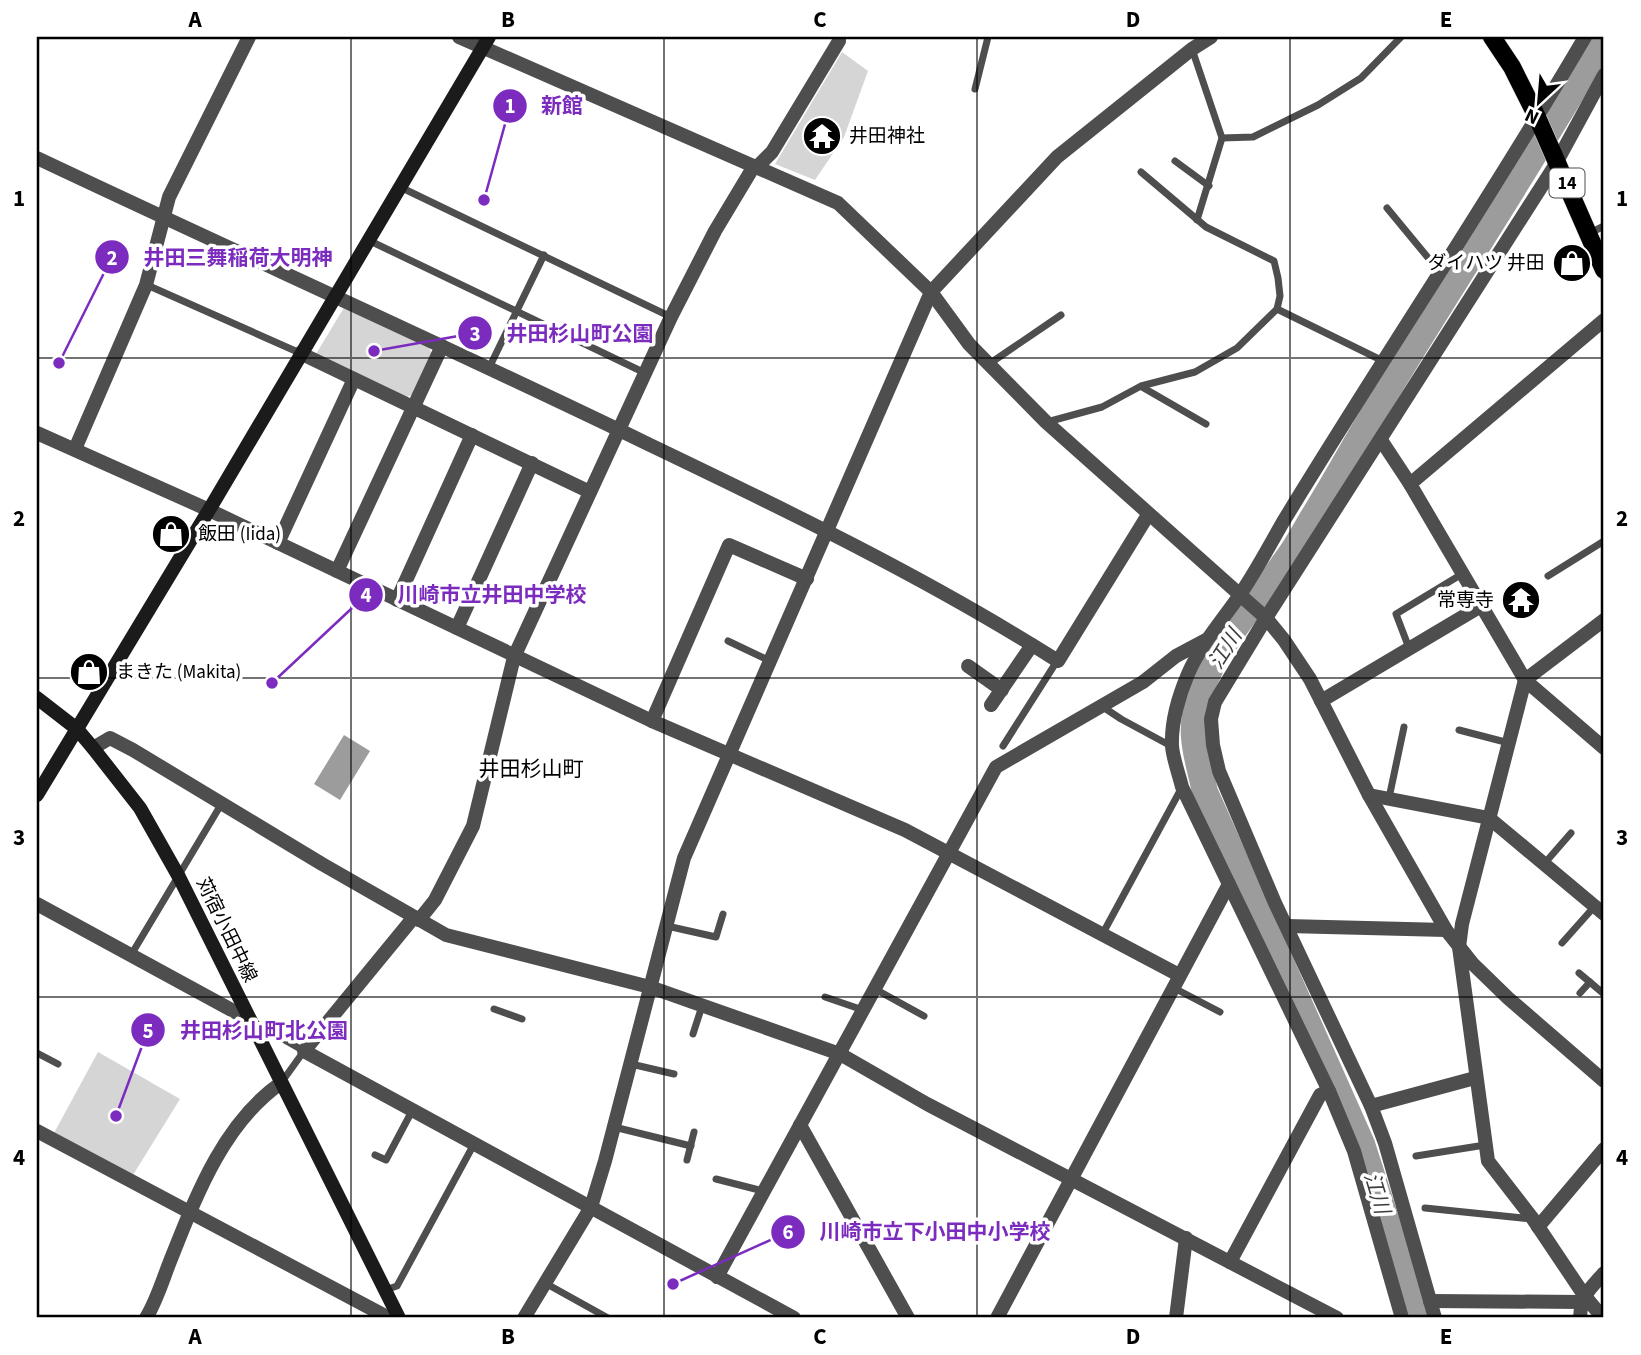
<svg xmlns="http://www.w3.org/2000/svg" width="1641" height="1355" font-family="'Source Sans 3','Noto Sans JP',sans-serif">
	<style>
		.green { fill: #d5d5d5 }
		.water { fill: #9c9c9c }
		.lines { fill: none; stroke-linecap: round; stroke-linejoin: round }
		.stream { stroke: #9c9c9c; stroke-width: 4.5 }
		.river { stroke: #9c9c9c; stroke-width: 26 }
		.primary-casing { stroke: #dbdbdb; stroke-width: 19 }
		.lane { stroke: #4e4e4e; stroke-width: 7 }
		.street { stroke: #4e4e4e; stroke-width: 14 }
		.secondary { stroke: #1b1b1b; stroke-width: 14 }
		.primary { stroke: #000; stroke-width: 18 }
		.grid { fill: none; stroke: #000; stroke-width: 2; stroke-opacity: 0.55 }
		.labels { text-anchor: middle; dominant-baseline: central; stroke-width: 7; stroke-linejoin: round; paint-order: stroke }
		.shield { fill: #fff; stroke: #4c4c4c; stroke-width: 2 }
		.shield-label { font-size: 18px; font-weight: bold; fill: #000 }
		.poi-label { font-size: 19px; fill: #000; stroke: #fff; text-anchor: start }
		.street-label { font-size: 19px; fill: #000; stroke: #fff }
		.water-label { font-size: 21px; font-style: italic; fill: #3d3d3d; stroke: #fff }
		.neighbourhood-label { font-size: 21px; fill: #000; stroke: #fff }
		.leader { fill: none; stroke: #7b2cbf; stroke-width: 2.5 }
		.callout-dot { fill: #7b2cbf; stroke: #fff; stroke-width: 2.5 }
		.mark-label { font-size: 21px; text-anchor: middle; font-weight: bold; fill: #fff }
		.callout-label { font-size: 21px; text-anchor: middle; font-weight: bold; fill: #7b2cbf; stroke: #fff; stroke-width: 7; stroke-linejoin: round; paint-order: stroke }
		.neatline { fill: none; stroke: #000; stroke-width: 2.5 }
		.grid-label { font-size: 23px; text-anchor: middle; font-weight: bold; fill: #000 }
	</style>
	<rect width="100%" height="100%" fill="#fff"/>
	<g class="green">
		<polygon points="842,52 868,71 844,137 815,180 775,164"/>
		<polygon points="345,306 429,347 432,355 414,394 405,398 316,354"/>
		<polygon points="98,1052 180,1099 133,1175 54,1133"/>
	</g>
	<polygon class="water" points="344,735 370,751 340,800 314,784"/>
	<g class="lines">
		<polyline class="stream" points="1598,49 1604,39"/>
		<path class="river" d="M1415,1318L1399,1259L1362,1144L1205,792C1197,754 1187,734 1200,694C1218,640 1257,602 1289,556C1297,545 1304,532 1311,520C1338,477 1362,431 1389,388C1458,275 1531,163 1598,49"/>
		<g class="primary-casing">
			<polyline id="primary" points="1492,37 1512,67 1537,117 1604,270"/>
		</g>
		<g class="lane">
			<polyline points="1192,49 1222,138 1197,220"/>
			<polyline points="975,89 988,37"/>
			<polyline points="1222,138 1253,137 1318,105 1361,78 1401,37"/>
			<polyline points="1175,161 1209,186"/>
			<polyline points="400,187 671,317"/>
			<polyline points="1387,208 1439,271"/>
			<polyline points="1590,233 1604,226"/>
			<polyline points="368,240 645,373"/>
			<polyline points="147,285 300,353"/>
			<polyline points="1277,309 1383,361"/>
			<polyline points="989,364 1061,315"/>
			<polyline points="489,368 544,255"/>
			<polyline points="1142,387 1206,424"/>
			<polyline points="1047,422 1102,407 1141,386 1195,372 1237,348 1277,309 1280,296 1278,278 1274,261 1206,227 1141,172"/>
			<polyline points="1548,576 1604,541"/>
			<polyline points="728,641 770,661"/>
			<polyline points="1409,648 1396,614 1462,574"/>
			<polyline points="1103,707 1121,719 1171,746"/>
			<polyline points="1459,730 1509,743"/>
			<polyline points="1003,746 1057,661"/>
			<polyline points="1389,798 1404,727"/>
			<polyline points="1544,864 1571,833"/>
			<polyline points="667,926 716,937 723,914"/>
			<polyline points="1103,933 1181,789"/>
			<polyline points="1562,943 1594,907"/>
			<polyline points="131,955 222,803"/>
			<polyline points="1579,973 1604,994"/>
			<polyline points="1174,988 1220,1012"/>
			<polyline points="875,989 924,1016"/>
			<polyline points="1580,993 1590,982"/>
			<polyline points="825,997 863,1010"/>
			<polyline points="494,1009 522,1019"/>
			<polyline points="255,1023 304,1051 281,1083"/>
			<polyline points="693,1034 702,1006"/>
			<polyline points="37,1053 58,1064"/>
			<polyline points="631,1064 674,1074"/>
			<polyline points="614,1127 691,1146"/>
			<polyline points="375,1155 386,1160 412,1111"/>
			<polyline points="1416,1156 1485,1145"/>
			<polyline points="687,1160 694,1132"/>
			<polyline points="716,1179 763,1191"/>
			<polyline points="1425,1208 1532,1219"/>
			<polyline points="545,1283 608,1318"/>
			<polyline points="385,1290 397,1286 474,1144"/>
		</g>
		<g class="street">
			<polyline points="459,37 838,203 931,292 969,344 1046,422 1266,618 1284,640 1310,679 1369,795 1446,930 1473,964 1508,998 1604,1081"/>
			<path d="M37,158C240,254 446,346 648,444C788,511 927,578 1058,661L1148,515"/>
			<polyline points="757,167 772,152 839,41 839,37"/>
			<polyline points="300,353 590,492"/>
			<polyline points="37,433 209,510 652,721 905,830 1179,975"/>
			<polyline points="1381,440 1410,484 1525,680 1604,748"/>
			<polyline points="75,449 146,285 169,197 249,37"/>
			<polyline points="1410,484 1604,320"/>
			<polyline points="278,543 354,379"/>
			<polyline points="337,571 442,346"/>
			<polyline points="397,600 472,435"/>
			<polyline points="457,628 532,463"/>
			<polyline points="968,666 1002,690"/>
			<polyline points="1321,701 1481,606"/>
			<polyline points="991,705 1032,645"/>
			<polyline points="652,721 729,545 807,579"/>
			<polyline points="93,748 110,738 133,750 322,864 446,935 650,987 840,1054 927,1104 1337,1318"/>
			<polyline points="1369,795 1489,818 1604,914"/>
			<polyline points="37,904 248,1019"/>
			<polyline points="414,917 304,1051 794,1318"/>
			<polyline points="419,920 435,900 473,826 514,657 671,317 715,231 754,166"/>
			<polyline points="1287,926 1446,930"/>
			<polyline points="1371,1106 1475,1078"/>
			<polyline points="800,1125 908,1318"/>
			<polyline points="37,1131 389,1318"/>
			<polyline points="1538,1227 1604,1149"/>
			<polyline points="1230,1262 1320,1095 1329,1091"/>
			<polyline points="717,1277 996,767 1143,682 1176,656 1206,640"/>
			<polyline points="1430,1301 1581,1302"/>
			<path d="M146,1318C156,1302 162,1282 169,1264C195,1199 222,1124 281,1083"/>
			<polyline points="524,1318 591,1207 605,1161 684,858 931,292 1057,157 1192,49 1211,37"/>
			<polyline points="997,1318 1229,884"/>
			<polyline points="1176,1318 1186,1238"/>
			<path d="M1402,1318L1354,1151L1329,1091L1182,787C1179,774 1173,759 1172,746C1171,723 1179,695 1188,674C1200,646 1220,623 1237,599C1254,575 1268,548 1283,522C1382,359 1489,201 1585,37"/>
			<polyline points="1435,1318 1385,1143 1371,1106 1275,903 1219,771 1213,745 1211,719 1215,702 1266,618 1554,167 1604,75"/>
			<path d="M1580,1318C1581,1295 1589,1290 1604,1273"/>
			<polyline points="1603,1318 1584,1295 1533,1219 1488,1161 1459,947 1462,924 1525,680 1604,620"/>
		</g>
		<g class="secondary">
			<polyline points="37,698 77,729 93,748 140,808 179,877 399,1318"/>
			<polyline points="37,795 209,510 489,37"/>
		</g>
		<use href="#primary" class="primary"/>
	</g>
	<path class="grid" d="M351,37V1318M664,37V1318M977,37V1318M1290,37V1318M37,358H1604M37,678H1604M37,997H1604"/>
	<defs>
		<g id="temple-disc" transform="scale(2.0125)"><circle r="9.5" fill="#000" stroke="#fff"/><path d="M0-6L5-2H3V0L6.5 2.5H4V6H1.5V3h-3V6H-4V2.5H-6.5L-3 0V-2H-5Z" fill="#fff"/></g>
		<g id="shop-disc" transform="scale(2.0125)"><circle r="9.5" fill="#000" stroke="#fff"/><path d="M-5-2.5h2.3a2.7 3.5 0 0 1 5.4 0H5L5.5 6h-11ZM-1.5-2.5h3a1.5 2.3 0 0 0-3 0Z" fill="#fff"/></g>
	</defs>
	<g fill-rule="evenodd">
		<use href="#temple-disc" x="822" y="136"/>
		<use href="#shop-disc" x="1572" y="263"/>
		<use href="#shop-disc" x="171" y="534"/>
		<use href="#temple-disc" x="1521" y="600"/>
		<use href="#shop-disc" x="89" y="672"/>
	</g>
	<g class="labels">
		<rect class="shield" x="1549.5" y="168.5" width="35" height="29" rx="5"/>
		<g class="shield-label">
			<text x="1567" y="183">14</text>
		</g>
		<g class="poi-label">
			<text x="849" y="136">井田神社</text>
			<text x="1545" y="263" text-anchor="end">ダイハツ 井田</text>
			<text x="198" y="534">飯田 (Iida)</text>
			<text x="1494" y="600" text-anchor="end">常専寺</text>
			<text x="116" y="672">まきた (Makita)</text>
		</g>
		<g class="street-label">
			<text transform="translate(226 930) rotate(64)">苅宿小田中線</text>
		</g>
		<g class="water-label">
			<text transform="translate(1225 649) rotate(-58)">江川</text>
			<text transform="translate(1377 1193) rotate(73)">江川</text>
		</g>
		<g class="neighbourhood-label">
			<text x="531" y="769">井田杉山町</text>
		</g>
	</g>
	<path class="leader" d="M484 200L510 106M59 363L112 257M374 351L475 333M272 683L366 595M116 1116L148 1030M673 1284L788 1232"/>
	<g class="callout-dot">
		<circle cx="484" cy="200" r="7"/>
		<circle cx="59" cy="363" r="7"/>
		<circle cx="374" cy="351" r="7"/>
		<circle cx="272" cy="683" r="7"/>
		<circle cx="116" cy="1116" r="7"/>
		<circle cx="673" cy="1284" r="7"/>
		<circle cx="510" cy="106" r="18"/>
		<circle cx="112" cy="257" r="18"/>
		<circle cx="475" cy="333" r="18"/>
		<circle cx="366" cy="595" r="18"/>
		<circle cx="148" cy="1030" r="18"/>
		<circle cx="788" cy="1232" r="18"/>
	</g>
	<g class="mark-label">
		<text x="510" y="113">1</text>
		<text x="112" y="265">2</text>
		<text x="475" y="341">3</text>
		<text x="366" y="602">4</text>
		<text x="148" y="1038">5</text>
		<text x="788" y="1239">6</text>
	</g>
	<g class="callout-label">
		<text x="562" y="113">新館</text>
		<text x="238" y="265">井田三舞稲荷大明神</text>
		<text x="580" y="341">井田杉山町公園</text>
		<text x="492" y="602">川崎市立井田中学校</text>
		<text x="264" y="1038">井田杉山町北公園</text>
		<text x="935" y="1239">川崎市立下小田中小学校</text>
	</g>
	<rect width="1641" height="1355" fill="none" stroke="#ffffff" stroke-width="77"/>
	<g transform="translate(1539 102) rotate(206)" stroke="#ffffff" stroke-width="5" paint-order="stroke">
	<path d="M0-5L12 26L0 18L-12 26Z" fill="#000000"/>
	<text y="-10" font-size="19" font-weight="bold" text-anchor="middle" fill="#000000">N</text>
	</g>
	<rect x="38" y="38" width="1564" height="1278" class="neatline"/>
	<g class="grid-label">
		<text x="195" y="27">A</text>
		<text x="508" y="27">B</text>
		<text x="820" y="27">C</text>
		<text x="1133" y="27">D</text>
		<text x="1446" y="27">E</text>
		<text x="19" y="206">1</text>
		<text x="1622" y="206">1</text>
		<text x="19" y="526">2</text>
		<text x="1622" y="526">2</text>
		<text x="19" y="845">3</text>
		<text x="1622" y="845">3</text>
		<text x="19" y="1165">4</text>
		<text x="1622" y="1165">4</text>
		<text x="195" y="1344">A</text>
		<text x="508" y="1344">B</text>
		<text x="820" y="1344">C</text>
		<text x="1133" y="1344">D</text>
		<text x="1446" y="1344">E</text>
	</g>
</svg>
